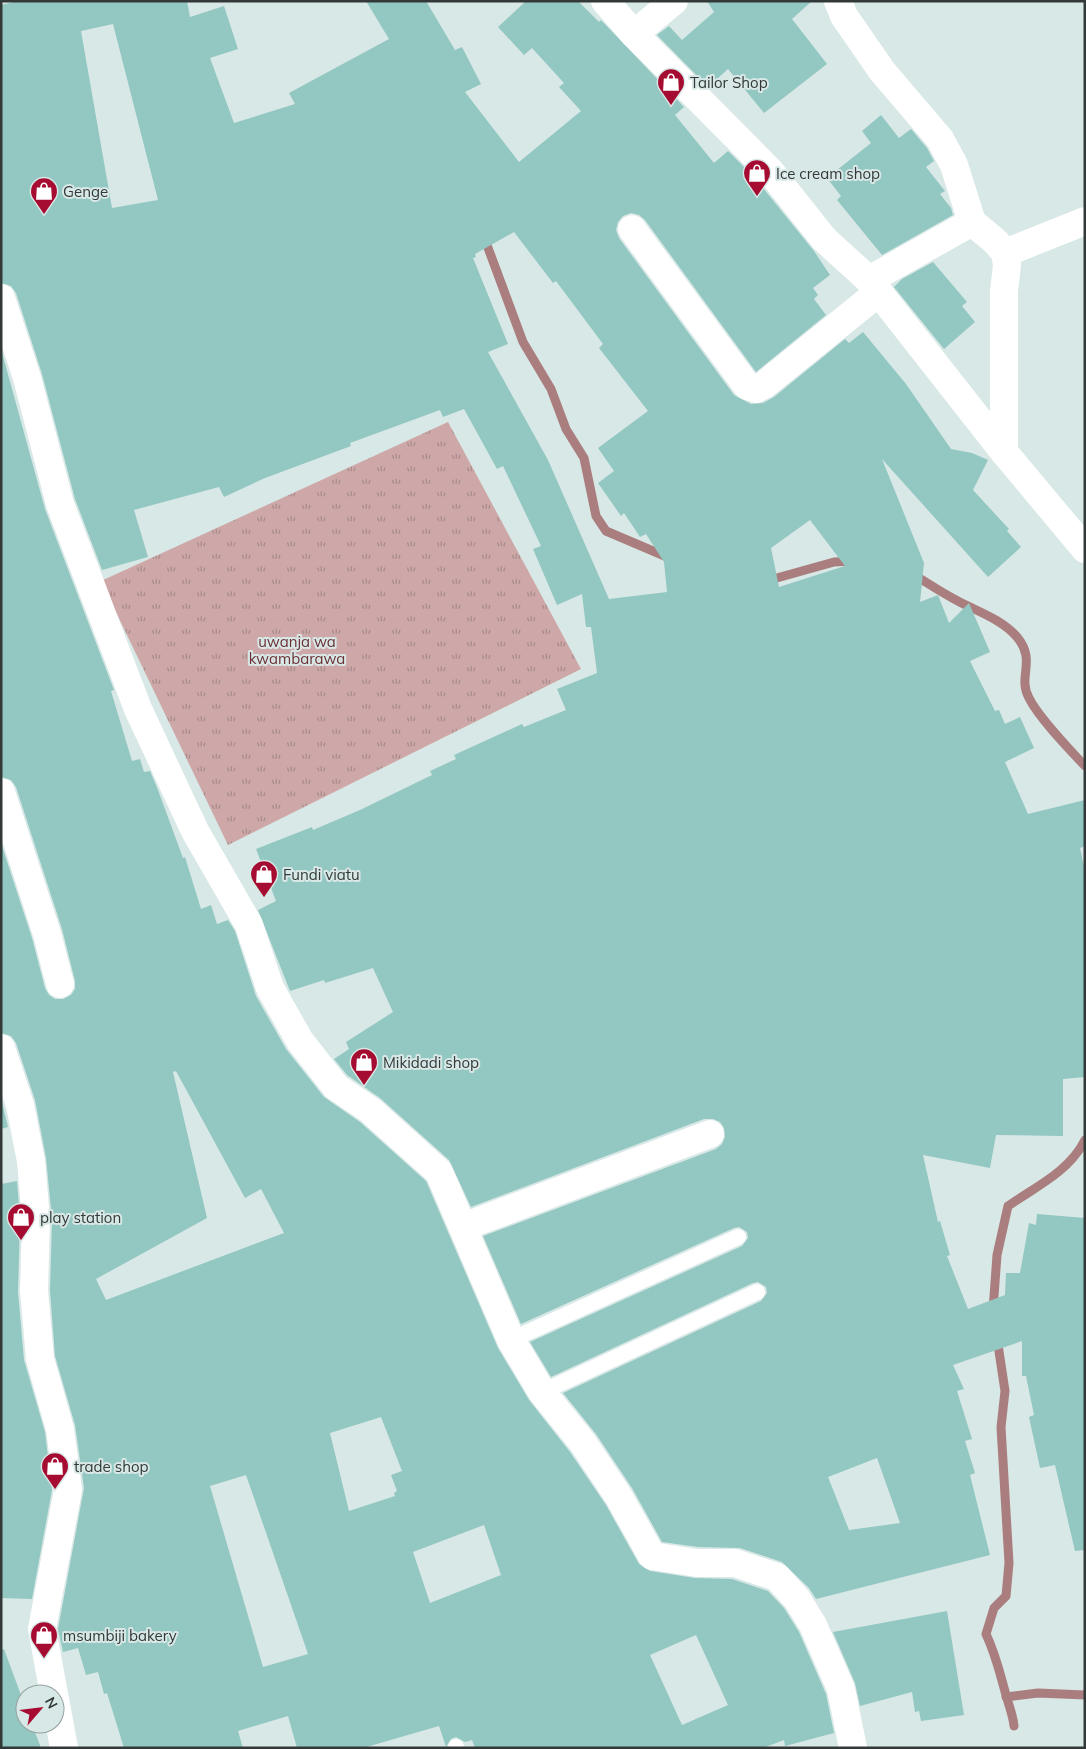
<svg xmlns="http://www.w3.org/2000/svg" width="1086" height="1749" font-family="Mulish,sans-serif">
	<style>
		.grass { fill: url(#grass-tufts) }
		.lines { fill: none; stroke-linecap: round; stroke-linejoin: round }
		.stream { stroke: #aa7e7f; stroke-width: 9 }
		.building { fill: #93c7c1; fill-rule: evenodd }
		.service { stroke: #fff; stroke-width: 16 }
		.minor { stroke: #fff; stroke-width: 28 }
		.labels { text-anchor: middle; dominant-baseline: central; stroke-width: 4; stroke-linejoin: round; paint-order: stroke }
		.poi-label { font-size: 15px; fill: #333938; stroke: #d8e8e6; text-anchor: start }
		.park-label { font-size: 15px; fill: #6c3035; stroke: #d8e8e6 }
	</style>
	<defs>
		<pattern id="grass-tufts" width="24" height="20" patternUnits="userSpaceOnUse" patternTransform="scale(1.25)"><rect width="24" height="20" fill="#cea8a8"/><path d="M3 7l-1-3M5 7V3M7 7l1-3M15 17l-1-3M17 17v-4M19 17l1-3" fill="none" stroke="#a88a8a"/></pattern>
	</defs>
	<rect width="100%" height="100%" fill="#d8e8e6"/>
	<polygon class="grass" points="448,422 581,669 228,845 101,581"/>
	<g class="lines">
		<g class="stream">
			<polyline points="484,237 523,342 551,389 566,429 584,458 596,516 606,531 667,557"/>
			<path d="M913,574C927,583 941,592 956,600C976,611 1002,619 1017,637C1037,661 1017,676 1029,698C1039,718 1069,749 1085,766"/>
			<polyline points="766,581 834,562 852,561"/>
			<path d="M993,1310L997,1255L1008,1206C1035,1187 1069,1172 1085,1140"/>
			<path d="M997,1338L1005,1391L1001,1427L1009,1563L1006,1596L994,1608L986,1634C996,1655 1000,1674 1006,1695C1009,1706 1013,1715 1014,1726"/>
			<polyline points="1006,1697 1038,1693 1085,1695"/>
		</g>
	</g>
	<g class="building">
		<path d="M18,1H187L190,17L224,6L238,49L210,58L234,123L295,104L289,93L389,39L366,1H426L455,50L462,47L481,84L465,92L519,162L581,111L559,87L564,83L532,48L524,55L498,27L526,1H578L599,22L601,20L684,107L675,115L714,163L728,151L755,178L814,251L830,275L813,288L818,295L814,299L826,315L756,372L645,220L639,215L631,213L623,216L618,222L616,230L619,238L734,395L751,404L763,403L774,397L845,339L849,343L863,332L906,384L951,449L972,453L988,460L973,490L1009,529L1007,531L1021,547L988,577L882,459L924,563L920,602L938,595L949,623L969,603L990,652L970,661L995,711L999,710L1005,724L1020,717L1034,748L1005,762L1028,814L1085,800V846L1080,848L1085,871V1077L1063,1079V1136L996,1135L990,1168L923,1155L938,1222L940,1221L950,1255L947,1256L968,1309L1005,1295L1006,1273H1020L1029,1223L1036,1225L1037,1214L1085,1218V1550L1075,1551L1055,1465L1040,1468L1029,1417L1034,1415L1026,1376H1022V1341L953,1365L964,1389L957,1391L972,1439L965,1441L975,1473L970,1475L990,1555L816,1599L809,1588L782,1562L740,1548L698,1547L662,1542L632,1488L596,1434L563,1393L761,1301L767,1293L766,1287L758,1282L753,1283L551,1377L530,1342L742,1246L748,1238L747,1232L739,1227L734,1228L521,1324L483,1236L716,1149L722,1144L725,1137L724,1128L720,1122L713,1119H704L471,1207L449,1160L380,1098L347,1075L334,1059L349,1049L346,1042L393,1012L373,968L325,983L324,980L290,991L258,910L276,901L256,849L312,827L313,830L360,810L432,775L430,771L456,759L454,755L522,724L524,727L566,710L557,689L597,673L591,627H586L582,594L557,605L533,549L541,546L503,466L497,469L464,409L443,417L440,410L350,443L351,446L265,478L224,497L219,487L134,510L148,557L102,570L75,499L42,374L16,293L11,286L1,283V5ZM113,24L158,200L112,208L81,31ZM514,232L553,283L556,281L603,344L599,348L648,411L598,448L614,471L598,483L621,516L624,513L640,537L646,534L664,562L667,592L609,599L548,460L488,352L508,344L473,258L476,257L475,254ZM810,520L845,566L779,587L771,548ZM877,1458L900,1523L849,1530L828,1477Z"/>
		<polygon points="707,1 812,1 792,19 827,64 764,113 728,69 708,87 657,35 669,26 682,40 714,12"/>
		<polygon points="881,115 899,138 911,129 927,148 934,161 926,167 945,191 940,194 951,208 953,215 882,255 837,200 841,196 827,178 871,143 862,131"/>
		<polygon points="933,262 967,302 962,306 975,322 944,349 894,287 902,279"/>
		<path d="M1,349L45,509L114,690L111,691L132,761L140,759L144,772L150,771L158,790L183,858L185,857L201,909L211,905L217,924L228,920L235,931L256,996L286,1049L324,1097L360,1122L426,1181L498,1348L529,1400L570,1452L606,1505L639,1564L650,1571L695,1578L732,1579L768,1591L784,1608L799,1632L826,1694L834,1733L785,1746L784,1740L763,1748H475L472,1740L465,1742L456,1737L451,1739L446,1747L439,1726L363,1748H297L288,1716L238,1731L243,1748H124L107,1693L104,1694L98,1672L86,1675L78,1648L63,1652L58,1629L84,1488L75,1425L55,1356L50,1291L52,1219L46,1158L35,1100L16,1043L11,1036L1,1033V843L32,938L45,988L49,995L55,999H63L71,995L75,989V981L62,929L16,787L11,780L1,777ZM176,1071L245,1198L261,1189L284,1233L106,1300L96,1279L207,1218L173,1072ZM381,1417L402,1471L391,1475L397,1491L394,1493L395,1496L349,1511L330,1433ZM246,1475L308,1654L263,1667L210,1486ZM484,1525L501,1575L430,1603L413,1552ZM696,1635L728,1705L682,1725L650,1655Z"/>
		<polygon points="1,1098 8,1127 1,1129"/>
		<polygon points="17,1181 20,1219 18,1292 24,1360 45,1432 52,1490 32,1599 1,1598 1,1184"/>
		<polygon points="947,1611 964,1715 921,1721 919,1711 915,1712 912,1692 860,1706 855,1683 833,1632"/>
		<polygon points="4,1649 25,1706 25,1724 32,1724 41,1748 1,1748 1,1650"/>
	</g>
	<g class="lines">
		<g class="service">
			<polyline points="511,1340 738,1237"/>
			<polyline points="542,1392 757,1292"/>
			<polyline points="456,1747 456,1748"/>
		</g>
		<g class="minor">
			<polyline points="605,1 634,34 770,171 824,239 869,280 1004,452 1085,549"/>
			<polyline points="838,1 844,16 882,71 940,139 954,165 972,222 996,242 1005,253"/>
			<polyline points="634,34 674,1"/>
			<polyline points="632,229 747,386 756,389 764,385 879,292"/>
			<polyline points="869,280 972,222"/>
			<polyline points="1,298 27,378 60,504 138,709 195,831 249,925 270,988 300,1041 336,1087 370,1110 439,1172 511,1340 542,1392 583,1443 619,1497 652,1556 697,1563 735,1563 777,1577 797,1599 813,1625 841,1689 853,1748"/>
			<polyline points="1004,452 1004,291 1007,265 1005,253 1085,221"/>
			<polyline points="1,792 47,934 60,984"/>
			<polyline points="1,1048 20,1105 31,1161 36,1219 34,1291 40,1359 60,1429 68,1490 42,1629 54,1694"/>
			<polyline points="463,1227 710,1134"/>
			<polyline points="55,1699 64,1748"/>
		</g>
	</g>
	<defs>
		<g id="shop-pin" transform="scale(1.4375)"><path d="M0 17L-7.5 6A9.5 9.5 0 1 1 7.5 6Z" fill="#a60c32" stroke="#d8e8e6"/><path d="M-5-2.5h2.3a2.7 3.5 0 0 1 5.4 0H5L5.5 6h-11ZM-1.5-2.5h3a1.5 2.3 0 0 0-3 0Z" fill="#fff"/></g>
	</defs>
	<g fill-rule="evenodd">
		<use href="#shop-pin" x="671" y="82"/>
		<use href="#shop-pin" x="757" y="173"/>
		<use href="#shop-pin" x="44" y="191"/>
		<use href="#shop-pin" x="264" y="874"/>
		<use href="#shop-pin" x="364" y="1062"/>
		<use href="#shop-pin" x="21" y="1217"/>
		<use href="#shop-pin" x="55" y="1466"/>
		<use href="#shop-pin" x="44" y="1635"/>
	</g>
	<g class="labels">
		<g class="poi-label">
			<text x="690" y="82">Tailor Shop</text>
			<text x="776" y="173">Ice cream shop</text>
			<text x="63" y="191">Genge</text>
			<text x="283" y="874">Fundi viatu</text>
			<text x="383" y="1062">Mikidadi shop</text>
			<text x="40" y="1217">play station</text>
			<text x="74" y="1466">trade shop</text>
			<text x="63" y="1635">msumbiji bakery</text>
		</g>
		<g class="park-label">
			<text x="297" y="641">uwanja wa<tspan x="297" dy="17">kwambarawa</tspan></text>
		</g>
	</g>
	<rect width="1086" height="1749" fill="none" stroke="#333938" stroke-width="5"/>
	<g transform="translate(40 1709) rotate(62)"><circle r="24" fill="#d8e8e6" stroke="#96a2a0"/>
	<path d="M0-4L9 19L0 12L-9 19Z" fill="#a60c32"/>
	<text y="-8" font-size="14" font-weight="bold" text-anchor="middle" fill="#333938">N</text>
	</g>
</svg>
